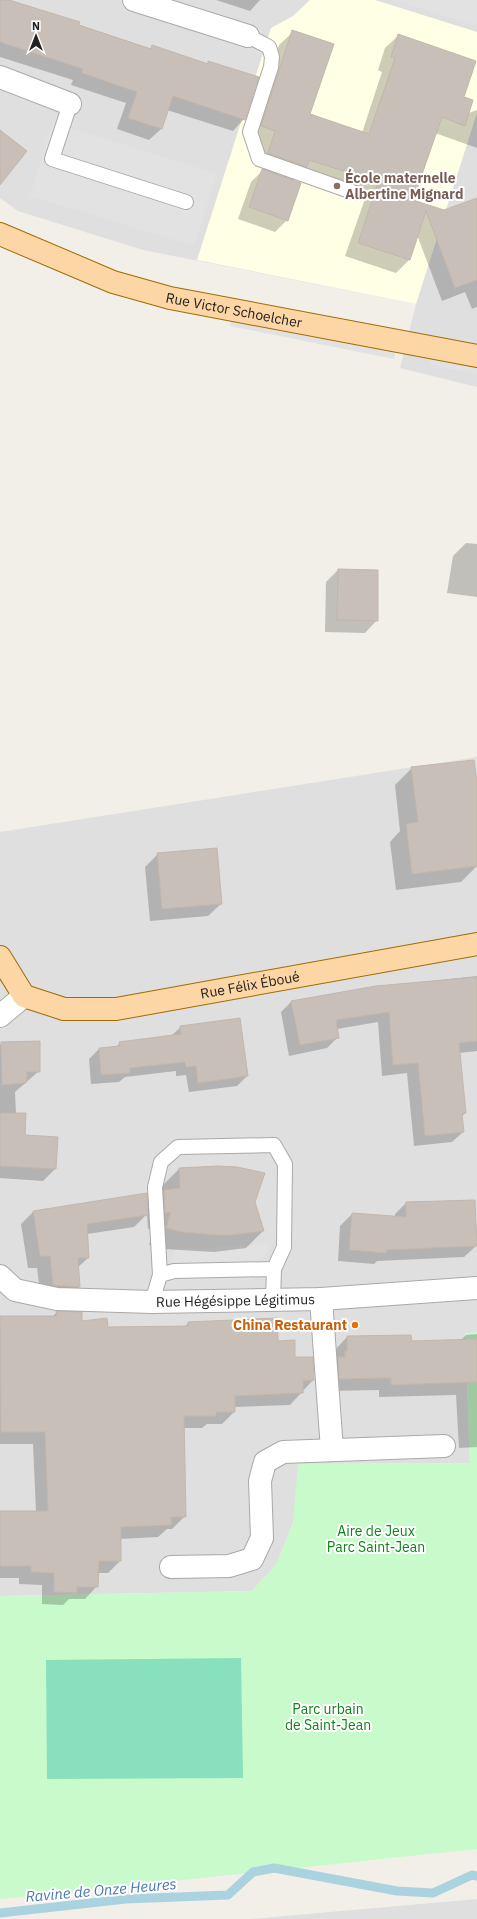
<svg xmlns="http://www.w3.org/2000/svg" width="477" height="1919" font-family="'IBM Plex Sans',sans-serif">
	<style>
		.residential { fill: #e0dfdf }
		.education { fill: #ffffe5 }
		.park { fill: #c8facc }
		.pitch { fill: #88e0be }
		.parking { fill: #e2e2e2 }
		.shadow { fill: #0003 }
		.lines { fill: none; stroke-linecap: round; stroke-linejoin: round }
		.stream { stroke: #aad3df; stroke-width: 9 }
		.building { fill: #c7bfb8; stroke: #c4b6ab }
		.lane-casing { stroke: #a9a9a9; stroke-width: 16 }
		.street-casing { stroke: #a9a9a9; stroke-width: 24 }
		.primary-casing { stroke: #a06b00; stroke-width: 24 }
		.lane { stroke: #fff; stroke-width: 14 }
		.street { stroke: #fff; stroke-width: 22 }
		.primary { stroke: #fcd6a4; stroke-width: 22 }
		.education-dot { fill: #8d6e63; stroke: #fff; stroke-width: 1.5 }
		.food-dot { fill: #e8710a; stroke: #fff; stroke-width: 1.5 }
		.labels { text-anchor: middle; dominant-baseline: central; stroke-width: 4; stroke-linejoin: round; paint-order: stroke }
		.education-label { font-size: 14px; font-weight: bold; fill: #785e54; stroke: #fff; text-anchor: start }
		.street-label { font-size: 14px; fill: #222; stroke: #fff }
		.food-label { font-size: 14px; font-weight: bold; fill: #c56008; stroke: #fff; text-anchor: end }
		.park-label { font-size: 14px; fill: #0c8416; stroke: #fff }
		.water-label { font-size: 15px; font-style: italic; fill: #4a7aab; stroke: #fff }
	</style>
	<rect width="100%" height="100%" fill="#f2efe9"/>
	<g class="residential">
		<polygon points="0,0 477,0 477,387 400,368 416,304 143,250 18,211 0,198"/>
		<polygon points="477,757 477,1332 465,1334 470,1463 299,1464 293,1523 276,1565 252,1591 0,1596 0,832"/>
		<polygon points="477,1899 477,1919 250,1919"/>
	</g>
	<polygon class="education" points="310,0 375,0 477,32 477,113 416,304 197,260 271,28 293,16"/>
	<polygon class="park" points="477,1332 477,1849 0,1899 0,1596 252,1591 276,1565 293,1523 298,1464 470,1463 465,1333"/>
	<polygon class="pitch" points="241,1658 243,1778 47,1779 46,1660"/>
	<g class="parking">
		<polygon points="395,0 477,0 477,26"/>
		<polygon points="53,122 217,174 194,246 30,196"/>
		<polygon points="232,315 396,347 394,359 230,326"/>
		<polygon points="431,353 477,362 477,374 429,365"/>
		<polygon points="270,1244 253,1280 165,1280 176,1249"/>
	</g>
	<g class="shadow">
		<polygon points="0,0 12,0 11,2 150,49 153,46 207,64 209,62 244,119 233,131 167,110 161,129 149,140 117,129 126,103 71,85 73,80 0,57"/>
		<polygon points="216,0 260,0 250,11"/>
		<polygon points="293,32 309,115 362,133 382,72 378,70 385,48 399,35 455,118 477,110 477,148 435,133 411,200 444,211 477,199 477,307 472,309 465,292 442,301 417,235 409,260 396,273 345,256 366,196 299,174 292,181 287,220 275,232 238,219 251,182 264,169 255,166 262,144 248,139 279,45"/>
		<polygon points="466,543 477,544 477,597 447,593 453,556"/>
		<polygon points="338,570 377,620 365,633 325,632 326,582"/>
		<polygon points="412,768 477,788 477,866 461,882 396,890 390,842 400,831 395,785"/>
		<polygon points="158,854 221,904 208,916 150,921 145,867"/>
		<polygon points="477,976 477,1051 459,1053 465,1113 461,1117 463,1132 452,1142 414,1146 407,1073 382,1076 378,1022 337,1029 338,1037 327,1048 289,1056 281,1012 292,1001 376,987"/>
		<polygon points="181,1027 247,1076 237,1086 189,1092 186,1075 176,1076 176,1071 125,1077 119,1082 91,1084 89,1059 99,1049 116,1047 120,1043 171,1036"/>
		<polygon points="2,1043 39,1071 15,1092 16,1114 24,1136 55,1169 43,1181 0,1178 0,1045"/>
		<polygon points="179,1169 254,1202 263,1231 246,1248 214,1252 164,1249 149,1245 155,1228 148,1229 147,1214 134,1227 87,1234 88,1258 77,1268 79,1287 66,1299 41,1298 37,1268 28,1268 21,1224 33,1212 147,1209 163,1193 162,1186"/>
		<polygon points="406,1203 476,1246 464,1257 377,1261 374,1264 338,1261 340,1226 352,1214 395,1217 395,1214"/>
		<polygon points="57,1312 81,1322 107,1328 185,1327 188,1323 277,1342 313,1380 290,1405 234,1407 234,1412 222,1424 207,1424 202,1428 183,1428 185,1516 172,1529 167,1529 158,1537 120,1539 120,1561 108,1573 97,1573 97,1586 85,1599 69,1599 63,1605 42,1604 42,1585 19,1584 19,1578 0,1578 0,1512 36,1512 33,1444 0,1444 0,1317 52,1317"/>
		<polygon points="477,1334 477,1447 459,1448 456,1395 379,1397 379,1390 327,1391 335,1350 347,1337 411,1342 460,1341 466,1335"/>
	</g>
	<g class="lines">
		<polyline class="stream" points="0,1913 126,1899 228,1895 253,1872 274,1868 397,1891 433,1893 472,1875 477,1876"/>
	</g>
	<g class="building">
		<polygon points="0,0 9,0 80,22 79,25 151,49 152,45 208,64 208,61 259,77 245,120 173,96 162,129 128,118 137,92 82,73 83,69 0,42"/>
		<polygon points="292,30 334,44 310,114 369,134 395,58 391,57 398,34 476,61 464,97 473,100 465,126 442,117 413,200 444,210 477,198 477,280 455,288 426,211 410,260 358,243 378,182 309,160 307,167 268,153 275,131 261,126"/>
		<polygon points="0,130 27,151 0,185"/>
		<polygon points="262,169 301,183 288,221 249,207"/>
		<polygon points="338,569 378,570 378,621 337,620"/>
		<polygon points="474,760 477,781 477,866 412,874 406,824 418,822 411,767"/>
		<polygon points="217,848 222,904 162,909 157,853"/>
		<polygon points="477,977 477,1041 459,1043 466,1113 462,1114 464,1132 425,1136 418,1063 393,1065 389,1012 336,1020 339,1038 300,1045 291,1001 376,986"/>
		<polygon points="240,1018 248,1076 198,1083 196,1066 186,1067 185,1062 130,1068 130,1073 101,1075 99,1048 120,1046 119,1042 181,1034 180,1026"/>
		<polygon points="40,1041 40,1072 27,1072 26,1083 2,1085 1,1042"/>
		<polygon points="0,1113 26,1113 25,1135 58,1137 56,1169 0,1166"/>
		<polygon points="218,1166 237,1167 265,1173 255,1202 264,1231 232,1235 216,1235 181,1232 166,1228 171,1212 165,1213 164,1190 180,1188 179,1168"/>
		<polygon points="147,1193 148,1215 87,1224 89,1258 78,1258 80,1287 53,1285 50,1256 40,1256 33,1211"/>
		<polygon points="475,1200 477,1246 386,1250 386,1253 349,1250 352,1213 406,1217 406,1202"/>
		<polygon points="56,1311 82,1312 82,1321 107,1318 108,1327 188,1326 188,1322 277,1318 278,1341 295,1340 295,1357 313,1357 314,1380 303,1381 303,1393 235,1396 235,1412 216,1412 216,1416 184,1416 186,1517 171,1517 171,1525 121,1527 121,1561 99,1561 98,1587 77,1587 77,1593 54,1592 54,1573 31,1572 31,1566 0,1566 0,1511 48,1511 45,1432 1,1432 0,1316 57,1316"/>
		<polygon points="411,1335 412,1341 477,1339 477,1382 391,1385 391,1378 339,1379 338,1357 345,1357 345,1351 347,1351 347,1336"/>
	</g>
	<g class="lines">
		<g class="lane-casing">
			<g id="lane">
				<polyline points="248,36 269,47 272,57 271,67 250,132 259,159 355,193"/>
				<polyline points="70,104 52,159 186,202"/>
				<polyline points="160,1275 155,1187 161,1162 178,1147 274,1145 285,1164 284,1247 274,1269"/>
				<polyline points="152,1302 160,1275 174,1271 274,1269 273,1300"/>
			</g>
		</g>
		<g class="street-casing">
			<g id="street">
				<polyline points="134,0 248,36"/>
				<polyline points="0,77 70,104"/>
				<polyline points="0,1016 24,996"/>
				<path id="s1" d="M0,1276L15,1290L57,1299L152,1302L321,1299L477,1288"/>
				<polyline points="321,1299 332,1450"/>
				<polyline points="171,1567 229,1566 252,1559 262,1538 260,1481 265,1462 283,1452 444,1446"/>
			</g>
		</g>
		<g class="primary-casing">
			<g id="primary">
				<path id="s2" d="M0,234L113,282L170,298L477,356"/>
				<path id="s3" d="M0,957L24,996L64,1009H116L477,944"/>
			</g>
		</g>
		<use href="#lane" class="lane"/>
		<use href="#street" class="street"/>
		<use href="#primary" class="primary"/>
	</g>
	<circle class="education-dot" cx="337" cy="186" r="4"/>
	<circle class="food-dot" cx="355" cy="1325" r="4"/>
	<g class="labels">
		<g class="education-label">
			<text x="345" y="178">École maternelle<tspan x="345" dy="16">Albertine Mignard</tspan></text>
		</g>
		<g class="street-label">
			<text stroke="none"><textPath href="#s2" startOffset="247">Rue Victor Schoelcher</textPath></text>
			<text stroke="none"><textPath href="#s3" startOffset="276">Rue Félix Éboué</textPath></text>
			<text stroke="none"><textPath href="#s1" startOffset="242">Rue Hégésippe Légitimus</textPath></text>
		</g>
		<g class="food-label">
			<text x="347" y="1325">China Restaurant</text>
		</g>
		<g class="park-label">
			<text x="376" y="1531">Aire de Jeux<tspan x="376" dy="16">Parc Saint-Jean</tspan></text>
			<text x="328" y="1709">Parc urbain<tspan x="328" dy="16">de Saint-Jean</tspan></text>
		</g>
		<g class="water-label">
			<text transform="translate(101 1890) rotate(-5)">Ravine de Onze Heures</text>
		</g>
	</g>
	<g transform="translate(36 36)" stroke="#ffffff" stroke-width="3" paint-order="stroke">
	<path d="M0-3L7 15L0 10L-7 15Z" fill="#222222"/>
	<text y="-6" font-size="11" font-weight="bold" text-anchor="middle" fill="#222222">N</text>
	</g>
</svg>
